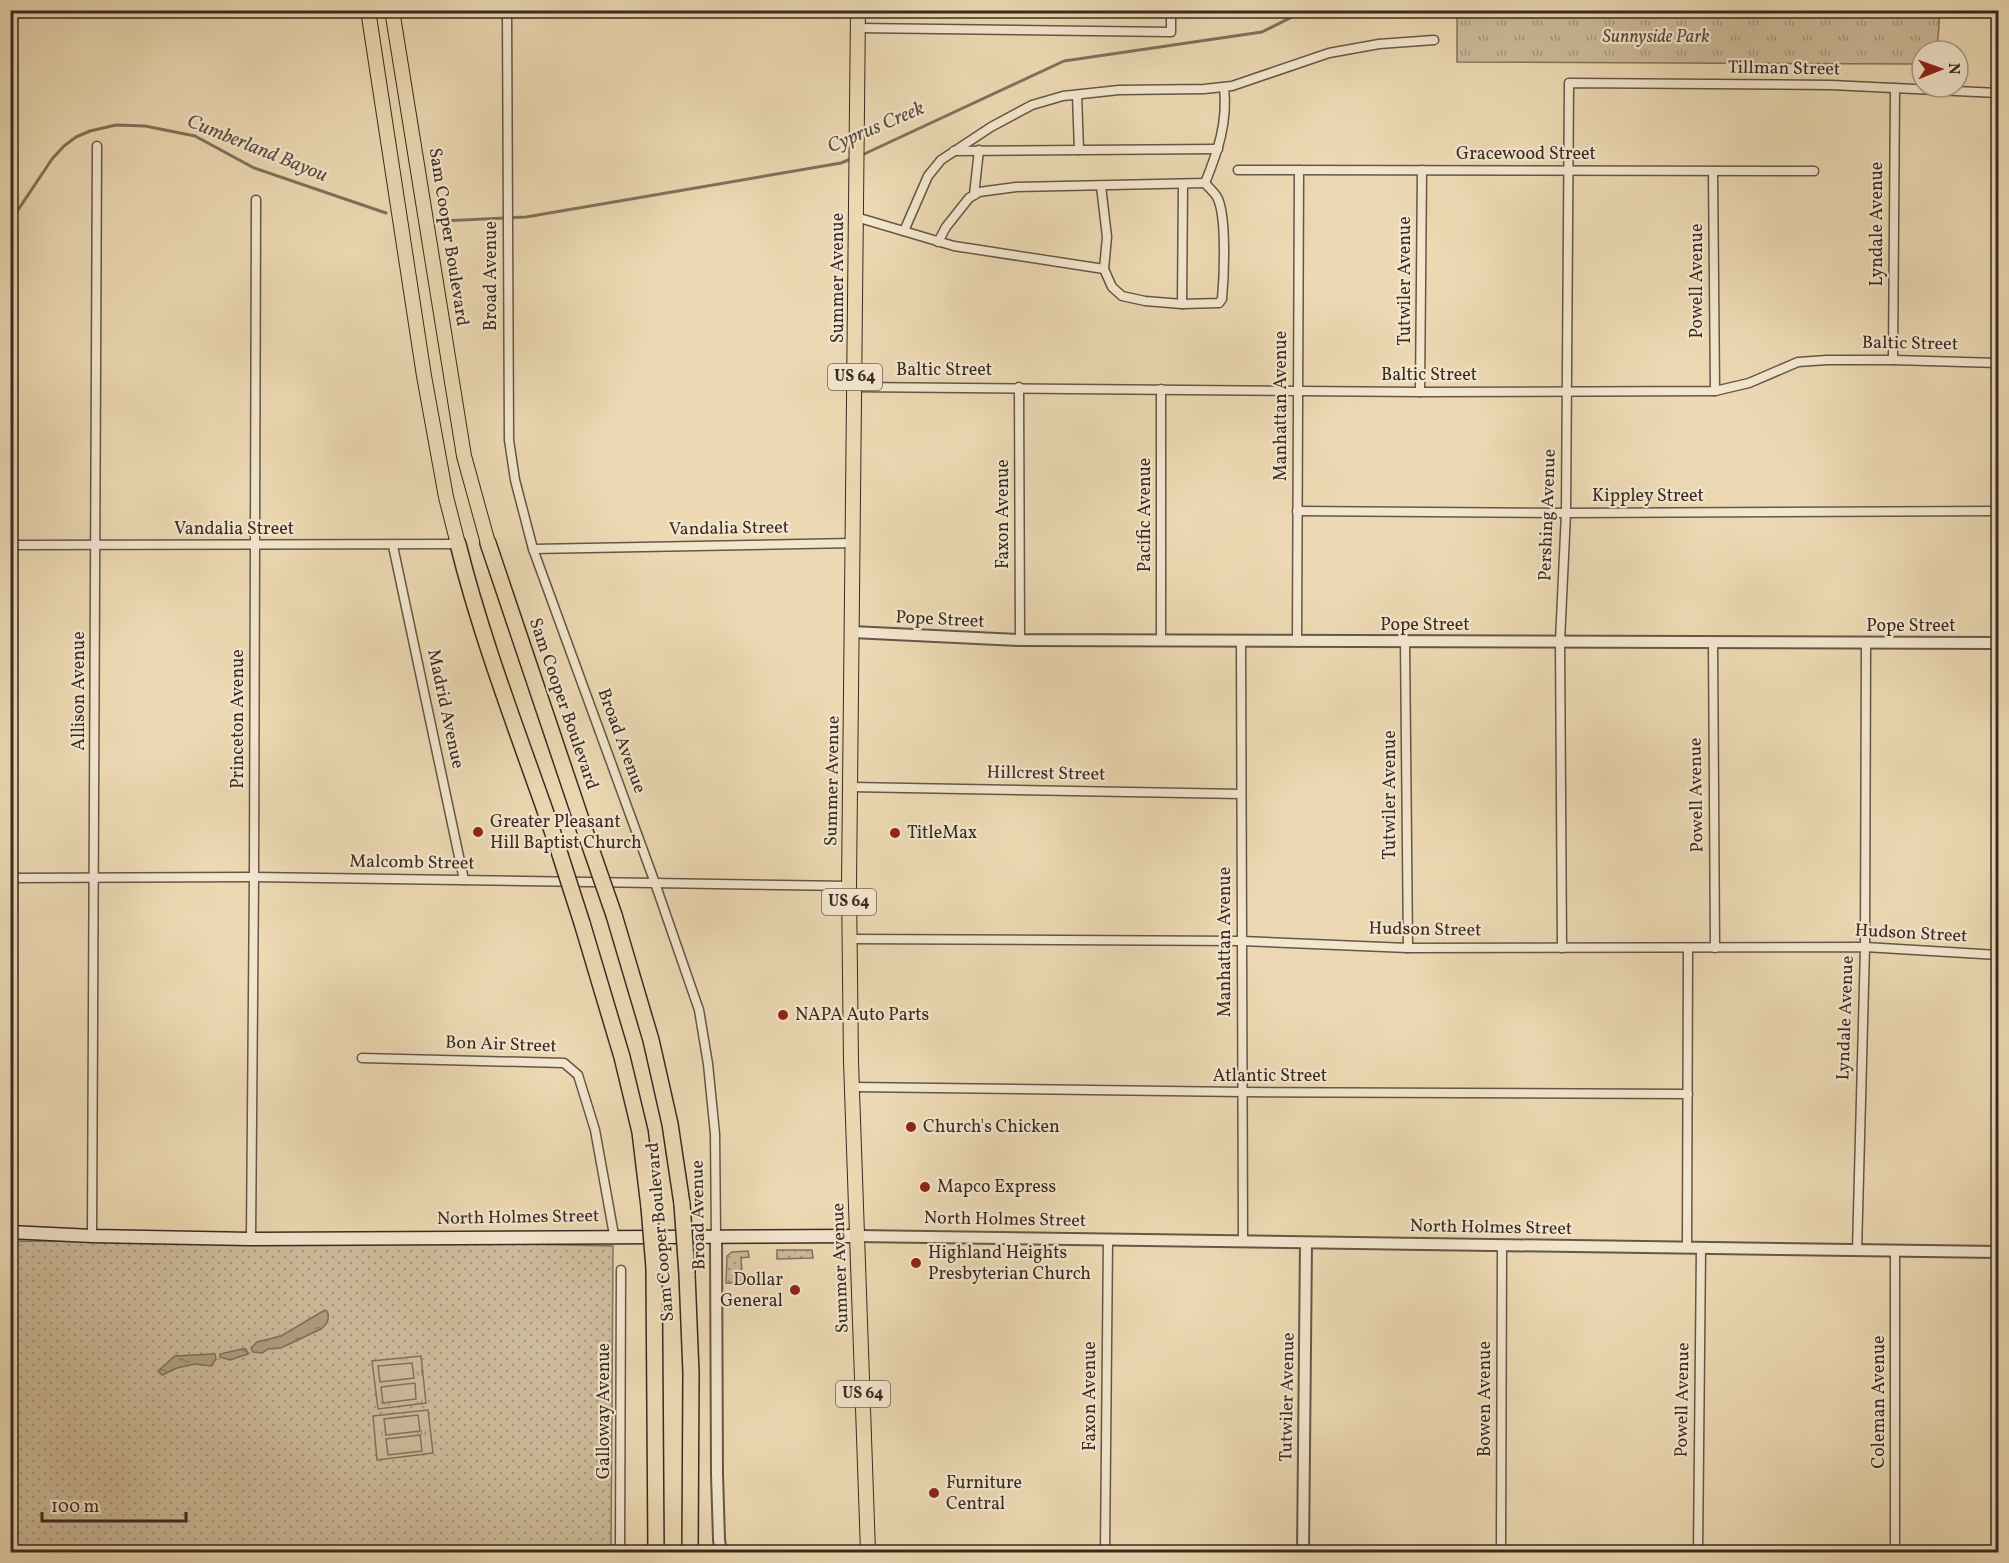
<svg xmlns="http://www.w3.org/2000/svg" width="2009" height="1563" font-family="Vollkorn,serif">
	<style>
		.grass { fill: url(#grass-dots); stroke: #84725f; stroke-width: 1.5 }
		.park { fill: url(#park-tufts); stroke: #84725f; stroke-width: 1.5 }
		.pitch { fill: #cebb9b; stroke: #84725f; stroke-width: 1.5 }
		.water { fill: url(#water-ripples); stroke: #80705c; stroke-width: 1.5 }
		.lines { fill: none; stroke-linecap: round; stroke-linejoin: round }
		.stream { stroke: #80705c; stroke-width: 3 }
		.minor-casing { stroke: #665647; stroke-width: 11 }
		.tertiary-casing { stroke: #665647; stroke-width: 14 }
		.secondary-casing { stroke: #392a23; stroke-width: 15 }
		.primary-casing { stroke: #392a23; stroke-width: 16 }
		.motorway-casing { stroke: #392a23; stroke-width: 18 }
		.minor { stroke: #f3e6ce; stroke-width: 8 }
		.tertiary { stroke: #f3e6ce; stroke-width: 10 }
		.secondary { stroke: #f3e6ce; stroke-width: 12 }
		.primary { stroke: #ecd9b3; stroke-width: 14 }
		.motorway { stroke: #ecd9b3; stroke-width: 15 }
		.motorway-bridge-casing { stroke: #392a23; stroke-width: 18; stroke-linecap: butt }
		.motorway-bridge { stroke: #ecd9b3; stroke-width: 15 }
		.poi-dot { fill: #8f2418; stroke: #f3e6ce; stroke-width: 2 }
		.labels { text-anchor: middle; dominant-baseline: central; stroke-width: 4.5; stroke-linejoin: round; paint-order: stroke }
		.shield { fill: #f3e6ce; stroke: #716256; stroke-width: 1.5 }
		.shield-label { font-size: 16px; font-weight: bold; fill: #392a23 }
		.park-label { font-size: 18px; font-style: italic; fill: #57473b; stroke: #f3e6ce }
		.street-label { font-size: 18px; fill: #392a23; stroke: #f3e6ce }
		.poi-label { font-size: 18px; fill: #392a23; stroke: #f3e6ce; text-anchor: start }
		.water-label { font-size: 20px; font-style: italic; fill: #5c4d40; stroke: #f3e6ce }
	</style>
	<defs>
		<pattern id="grass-dots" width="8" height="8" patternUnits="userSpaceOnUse" patternTransform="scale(1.5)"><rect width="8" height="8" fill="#cebb9b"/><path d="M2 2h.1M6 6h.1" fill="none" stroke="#a8987e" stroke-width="1.8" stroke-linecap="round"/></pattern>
		<pattern id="park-tufts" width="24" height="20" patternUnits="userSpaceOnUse" patternTransform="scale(1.5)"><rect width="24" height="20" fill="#cebb9b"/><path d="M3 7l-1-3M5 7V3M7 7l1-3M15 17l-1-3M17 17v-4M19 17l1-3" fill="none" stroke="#a8987e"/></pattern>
		<pattern id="water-ripples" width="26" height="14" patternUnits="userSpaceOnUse" patternTransform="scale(1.5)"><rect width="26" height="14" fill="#af9e82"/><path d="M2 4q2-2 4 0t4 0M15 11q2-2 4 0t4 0" fill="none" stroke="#8f816a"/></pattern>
	</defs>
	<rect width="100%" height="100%" fill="#ecd9b3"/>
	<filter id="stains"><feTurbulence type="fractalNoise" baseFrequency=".00333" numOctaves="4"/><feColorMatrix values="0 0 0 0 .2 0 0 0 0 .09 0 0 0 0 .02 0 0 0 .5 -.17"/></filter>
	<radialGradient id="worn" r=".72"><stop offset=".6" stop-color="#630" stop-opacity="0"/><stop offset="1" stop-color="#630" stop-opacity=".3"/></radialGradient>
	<g class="grass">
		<polygon points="11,1241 526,1244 613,1246 611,1552 11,1552"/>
		<polygon points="777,1250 812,1250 813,1258 777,1259"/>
		<polygon points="748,1251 749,1257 741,1258 742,1274 748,1275 748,1279 742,1283 726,1283 727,1256 732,1252"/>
	</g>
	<g class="park">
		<polygon points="1457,11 1457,10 1940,11 1937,51 1922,51 1922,64 1457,62"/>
		<polygon points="421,1356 426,1403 378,1409 372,1361"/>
		<polygon points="428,1410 433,1453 377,1460 373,1416"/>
	</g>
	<g class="pitch">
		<polygon points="412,1363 414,1378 380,1382 378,1366"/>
		<polygon points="415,1383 416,1399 383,1403 381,1387"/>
		<polygon points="418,1415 420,1431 386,1435 384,1419"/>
		<polygon points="420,1435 422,1451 388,1455 386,1439"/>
	</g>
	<g class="water">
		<path d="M325,1310L328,1313C329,1321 327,1324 321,1329L281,1348L268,1349L262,1353L253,1352L251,1348L257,1342L281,1336Z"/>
		<polygon points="242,1349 246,1349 248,1354 230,1360 220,1357 220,1354"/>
		<polygon points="213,1354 215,1354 216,1359 211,1366 195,1364 177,1368 162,1375 158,1371 175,1356"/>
	</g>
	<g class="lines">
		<g class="stream">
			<polyline points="862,155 1064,61 1262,32 1306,10"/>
			<polyline points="10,216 16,213 52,159 64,146 76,137 90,131 116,125 145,126 195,136 254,168 386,213"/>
			<polyline points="442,221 526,217 841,163 853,158"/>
		</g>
		<g class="minor-casing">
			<g id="minor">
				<polyline points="507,10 509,440 515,480 533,549 655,883 699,1010 708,1064 715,1134 716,1237"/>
				<polyline points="858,28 1171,32 1171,10"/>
				<polyline points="1077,95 1079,150"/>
				<polyline points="954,151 1218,149"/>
				<polyline points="1238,170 1814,171"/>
				<polyline points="1713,171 1715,391"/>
				<path d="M1205,183C1218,151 1228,122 1224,87"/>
				<polyline points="1101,186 1107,237 1104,269 1112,287 1122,296 1145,301 1182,304 1183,185"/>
				<polyline points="974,195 979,150"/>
				<polyline points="856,217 954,246 1104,269"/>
				<polyline points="904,231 928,176 941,160 991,127 1032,105 1063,96 1119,90 1204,89 1232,86 1329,53 1379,44 1434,40"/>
				<polyline points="938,242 946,227 969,198 979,192 1016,187 1205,183"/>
				<path d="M1182,304L1219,303L1222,299C1224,278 1227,215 1217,197C1214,192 1208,187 1205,183"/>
				<polyline points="1893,360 1895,88"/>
				<polyline points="855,387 1420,392 1715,391 1749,383 1798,362 1827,360 1893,360 1998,363"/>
				<polyline points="1019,387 1020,640"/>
				<polyline points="1420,392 1422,170"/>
				<polyline points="1297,511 1566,513 1998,511"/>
				<polyline points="10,545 458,544"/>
				<polyline points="393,546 464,880"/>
				<polyline points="533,549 853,543"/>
				<polyline points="1161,641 1161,389"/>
				<polyline points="1241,641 1243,1242"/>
				<polyline points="1297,642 1299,170"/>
				<polyline points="1405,642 1408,948"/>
				<polyline points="1713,642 1715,948"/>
				<polyline points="851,787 1241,794"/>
				<polyline points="10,878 254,877 849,886"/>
				<polyline points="850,939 1242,941 1408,948 1865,947 1998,955"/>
				<polyline points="1562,948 1560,641 1566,513 1569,83 1831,85 1998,93"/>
				<polyline points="362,1058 564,1063 578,1075 595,1130 614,1235"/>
				<polyline points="853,1087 1242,1092 1688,1094"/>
				<polyline points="92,1236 97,146"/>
				<polyline points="251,1239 254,877 256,200"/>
				<polyline points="1687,1248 1688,948"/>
				<polyline points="1857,1251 1865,947 1866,642"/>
				<polyline points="1895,1251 1895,1552"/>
				<polyline points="620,1552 621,1270"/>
				<polyline points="1105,1552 1108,1240"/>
				<polyline points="1501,1552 1502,1246"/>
				<polyline points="1698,1552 1701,1248"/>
			</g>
		</g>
		<g class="tertiary-casing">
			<g id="tertiary">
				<polyline points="852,632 1020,640 1998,643"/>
				<polyline points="857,1236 1998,1252"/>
				<polyline points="716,1237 717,1474 719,1540 721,1552"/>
				<polyline points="1303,1552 1306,1243"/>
			</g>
		</g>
		<g class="secondary-casing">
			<polyline id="secondary" points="10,1232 92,1236 251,1239 857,1236"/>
		</g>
		<g class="primary-casing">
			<g id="primary">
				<polyline points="368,10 424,376 446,497 458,544"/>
				<polyline points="392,10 464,456 488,543"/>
				<polyline points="858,10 849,886 851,1062 868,1552"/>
			</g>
		</g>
		<g class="motorway-casing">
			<g id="motorway">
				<polyline points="488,543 589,843"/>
				<path d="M458,544C483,645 522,743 556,842"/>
				<polyline points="614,915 651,1040 670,1124 682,1204"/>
				<polyline points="582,923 622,1057 640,1132 649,1207"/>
				<polyline points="654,1268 656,1552"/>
				<polyline points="687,1274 691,1373 690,1552"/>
			</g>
		</g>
		<use href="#minor" class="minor"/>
		<use href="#tertiary" class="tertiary"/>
		<use href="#secondary" class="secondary"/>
		<use href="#primary" class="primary"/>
		<use href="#motorway" class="motorway"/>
		<g class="motorway-bridge-casing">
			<g id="motorway-bridge">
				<polyline points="556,842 582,923"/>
				<polyline points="589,843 614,915"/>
				<polyline points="682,1204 687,1274"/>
				<polyline points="649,1207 654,1268"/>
			</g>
		</g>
		<use href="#motorway-bridge" class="motorway-bridge"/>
	</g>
	<g class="poi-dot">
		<circle cx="478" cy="832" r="6"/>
		<circle cx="895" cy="833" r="6"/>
		<circle cx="783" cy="1015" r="6"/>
		<circle cx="911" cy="1127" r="6"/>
		<circle cx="925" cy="1187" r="6"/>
		<circle cx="916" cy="1263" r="6"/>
		<circle cx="795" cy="1290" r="6"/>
		<circle cx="934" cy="1493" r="6"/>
	</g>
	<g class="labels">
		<g class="shield">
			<rect x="828" y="364" width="54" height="26" rx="4.5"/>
			<rect x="822" y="889" width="54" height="26" rx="4.5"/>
			<rect x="836" y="1381" width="54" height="26" rx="4.5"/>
		</g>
		<g class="shield-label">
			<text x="855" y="377">US 64</text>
			<text x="849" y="902">US 64</text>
			<text x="863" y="1394">US 64</text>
		</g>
		<g class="park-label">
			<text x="1656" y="37">Sunnyside Park</text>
		</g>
		<g class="street-label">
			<text transform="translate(1784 69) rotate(1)">Tillman Street</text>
			<text x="1526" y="154">Gracewood Street</text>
			<text transform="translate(1877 224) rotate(-90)">Lyndale Avenue</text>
			<text transform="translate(448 237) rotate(81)">Sam Cooper Boulevard</text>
			<text transform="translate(491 276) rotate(-90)">Broad Avenue</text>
			<text transform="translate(838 278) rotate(-90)">Summer Avenue</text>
			<text transform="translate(1405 281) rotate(-90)">Tutwiler Avenue</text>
			<text transform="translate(1697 281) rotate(-90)">Powell Avenue</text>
			<text transform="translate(1910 344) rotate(1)">Baltic Street</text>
			<text x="944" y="370">Baltic Street</text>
			<text x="1429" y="375">Baltic Street</text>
			<text transform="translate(1281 406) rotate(-90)">Manhattan Avenue</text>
			<text x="1648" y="496">Kippley Street</text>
			<text transform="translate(1003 514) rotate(-90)">Faxon Avenue</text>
			<text transform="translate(1145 515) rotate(-90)">Pacific Avenue</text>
			<text transform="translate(1548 515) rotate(-88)">Pershing Avenue</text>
			<text x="234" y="529">Vandalia Street</text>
			<text transform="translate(729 529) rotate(-1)">Vandalia Street</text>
			<text transform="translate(940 620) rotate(3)">Pope Street</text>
			<text x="1425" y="625">Pope Street</text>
			<text x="1911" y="626">Pope Street</text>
			<text transform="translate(79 691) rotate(-90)">Allison Avenue</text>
			<text transform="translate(563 704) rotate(71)">Sam Cooper Boulevard</text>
			<text transform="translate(445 709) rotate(78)">Madrid Avenue</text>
			<text transform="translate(238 719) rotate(-90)">Princeton Avenue</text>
			<text transform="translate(621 741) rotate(70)">Broad Avenue</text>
			<text transform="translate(1046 774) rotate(1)">Hillcrest Street</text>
			<text transform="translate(833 781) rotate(-89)">Summer Avenue</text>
			<text transform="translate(1390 795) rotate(-90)">Tutwiler Avenue</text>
			<text transform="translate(1697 795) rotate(-91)">Powell Avenue</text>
			<text transform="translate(412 863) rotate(1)">Malcomb Street</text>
			<text transform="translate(1425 930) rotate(1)">Hudson Street</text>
			<text transform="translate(1911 934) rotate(3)">Hudson Street</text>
			<text transform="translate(1225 942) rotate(-90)">Manhattan Avenue</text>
			<text transform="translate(1846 1018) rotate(-88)">Lyndale Avenue</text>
			<text transform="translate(501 1045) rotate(2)">Bon Air Street</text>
			<text x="1270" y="1076">Atlantic Street</text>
			<text transform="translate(699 1215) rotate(-91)">Broad Avenue</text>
			<text transform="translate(518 1218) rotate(-1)">North Holmes Street</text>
			<text transform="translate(1005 1220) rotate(1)">North Holmes Street</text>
			<text transform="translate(1491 1228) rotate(1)">North Holmes Street</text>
			<text transform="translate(661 1232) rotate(-95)">Sam Cooper Boulevard</text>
			<text transform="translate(841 1268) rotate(-92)">Summer Avenue</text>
			<text transform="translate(1090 1396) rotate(-90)">Faxon Avenue</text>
			<text transform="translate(1288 1397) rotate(-89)">Tutwiler Avenue</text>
			<text transform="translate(1485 1399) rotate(-90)">Bowen Avenue</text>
			<text transform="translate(1683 1400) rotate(-89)">Powell Avenue</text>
			<text transform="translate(1879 1402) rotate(-90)">Coleman Avenue</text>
			<text transform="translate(604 1411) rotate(-90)">Galloway Avenue</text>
		</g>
		<g class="poi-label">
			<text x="490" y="822">Greater Pleasant<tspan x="490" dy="21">Hill Baptist Church</tspan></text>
			<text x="907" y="833">TitleMax</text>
			<text x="795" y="1015">NAPA Auto Parts</text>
			<text x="923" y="1127">Church's Chicken</text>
			<text x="937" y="1187">Mapco Express</text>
			<text x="928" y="1253">Highland Heights<tspan x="928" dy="21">Presbyterian Church</tspan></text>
			<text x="783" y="1280" text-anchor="end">Dollar<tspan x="783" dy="21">General</tspan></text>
			<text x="946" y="1483">Furniture<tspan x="946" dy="21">Central</tspan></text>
		</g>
		<g class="water-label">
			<text transform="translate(876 128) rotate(-23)">Cyprus Creek</text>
			<text transform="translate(257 149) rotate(22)">Cumberland Bayou</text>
		</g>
	</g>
	<rect width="2009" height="1563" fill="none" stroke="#ecd9b3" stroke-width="36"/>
	<rect x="12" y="12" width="1985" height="1539" fill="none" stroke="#392a23" stroke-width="3"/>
	<rect x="18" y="18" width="1973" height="1527" fill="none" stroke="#392a23" stroke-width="1.5"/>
	<g transform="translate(1940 69) rotate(89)"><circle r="28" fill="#f3e6ce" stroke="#a99b8a" stroke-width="1.5"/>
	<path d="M0-4.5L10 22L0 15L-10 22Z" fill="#8f2418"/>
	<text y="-9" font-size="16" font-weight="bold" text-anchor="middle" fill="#392a23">N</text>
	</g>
	<path d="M42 1512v9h144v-9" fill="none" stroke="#392a23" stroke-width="3"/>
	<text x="51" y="1512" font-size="18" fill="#392a23" stroke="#f3e6ce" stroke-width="4.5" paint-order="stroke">100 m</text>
	<rect width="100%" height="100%" filter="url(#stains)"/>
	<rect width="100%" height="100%" fill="url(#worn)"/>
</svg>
